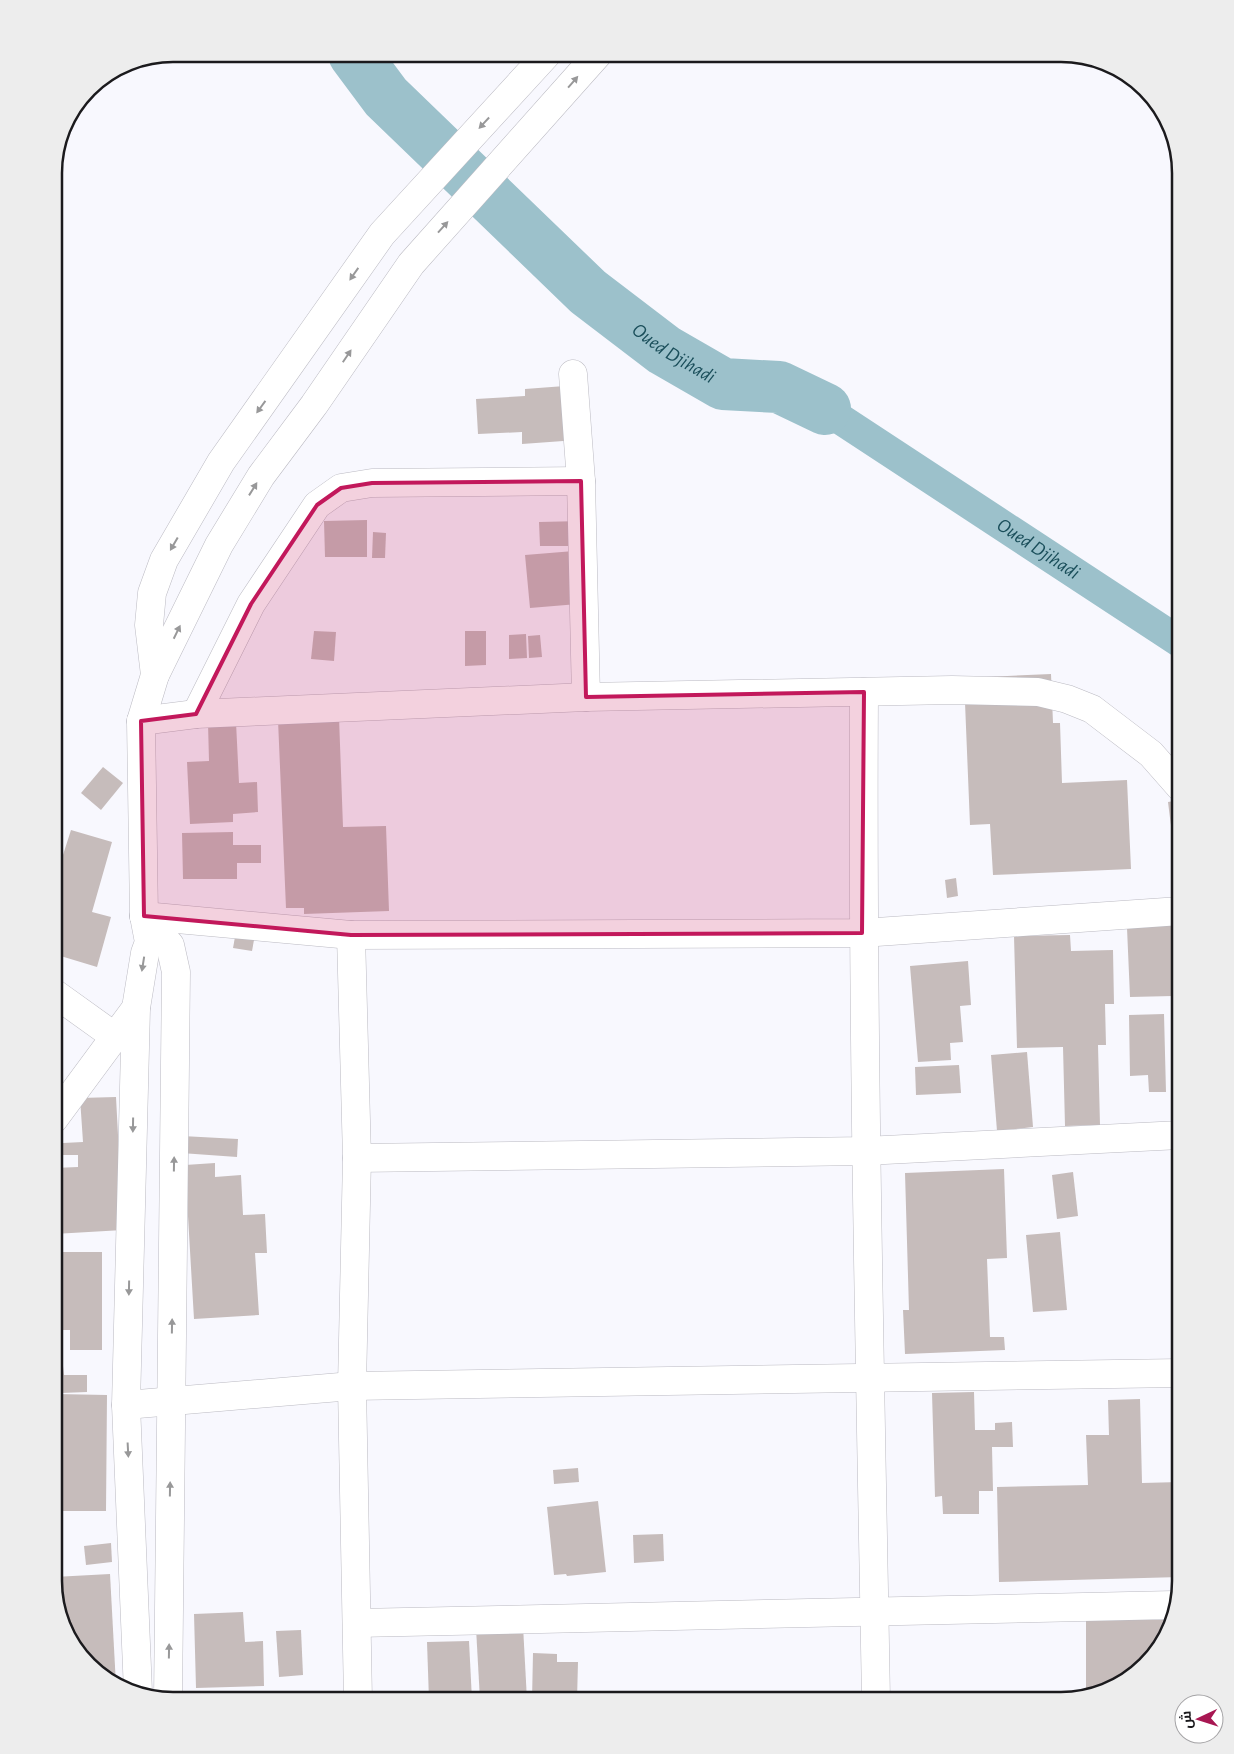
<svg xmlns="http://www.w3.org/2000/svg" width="1234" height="1754" font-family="'Alegreya Sans',Cairo,sans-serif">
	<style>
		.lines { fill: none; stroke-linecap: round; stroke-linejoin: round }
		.canal { stroke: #9cc1cb; stroke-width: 31 }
		.river { stroke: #9cc1cb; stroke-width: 52 }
		.building { fill: #c6bcbb }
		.minor-casing { stroke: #bbbac2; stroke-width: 29 }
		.tertiary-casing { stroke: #bbbac2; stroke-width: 29 }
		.minor { stroke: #fff; stroke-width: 28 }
		.tertiary { stroke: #fff; stroke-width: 28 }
		.oneway { fill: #989899 }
		.marked { fill: #c2185b; fill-opacity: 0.2; stroke: #c2185b; stroke-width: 4; stroke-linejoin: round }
		.labels { text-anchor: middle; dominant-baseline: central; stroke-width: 4.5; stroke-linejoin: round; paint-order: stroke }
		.water-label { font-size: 20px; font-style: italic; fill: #1a4e5a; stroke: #fff }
		.rim { fill: none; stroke: #1b1a1d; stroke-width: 2.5 }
	</style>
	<rect width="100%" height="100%" fill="#f8f8fe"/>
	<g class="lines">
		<path class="canal" id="s1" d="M825,409L1180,642"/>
		<path class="river" id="s2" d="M354,54L386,97L588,292L664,350L723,384L779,387L825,409"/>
	</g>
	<g class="building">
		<polygon points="578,385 577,440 522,444 522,432 478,434 476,399 525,396 525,389"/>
		<polygon points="367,520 367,557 325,557 324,521"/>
		<polygon points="582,521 583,546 540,546 539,522"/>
		<polygon points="373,532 386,533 385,558 372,558"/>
		<polygon points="574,551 578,604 530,608 525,555"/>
		<polygon points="314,631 336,632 334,661 311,659"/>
		<polygon points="465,631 486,631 486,665 465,666"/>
		<polygon points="526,634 527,658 509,659 509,635"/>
		<polygon points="540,635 542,657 529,658 528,636"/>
		<polygon points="1051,674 1053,723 1060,723 1062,783 1127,780 1131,869 993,875 990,824 970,825 964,678"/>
		<polygon points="339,717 343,827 386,826 389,911 304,914 304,908 286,908 278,720"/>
		<polygon points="236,722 239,783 257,782 258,812 233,814 233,822 190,824 187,762 209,761 208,723"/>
		<polygon points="103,767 123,783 101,810 81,793"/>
		<polygon points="1180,800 1180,889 1179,889 1168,802"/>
		<polygon points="71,830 112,842 92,912 111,917 97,967 54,954 54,883"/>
		<polygon points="233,832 233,845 261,845 261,863 237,863 237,879 183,879 182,833"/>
		<polygon points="956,878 958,896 947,898 945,880"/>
		<polygon points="1180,903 1180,959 1171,959 1173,996 1130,997 1126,905"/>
		<polygon points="1070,935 1071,951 1113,950 1114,1004 1105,1004 1106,1045 1098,1045 1100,1125 1065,1126 1063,1047 1017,1048 1014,936"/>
		<polygon points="235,937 254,940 252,951 233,948"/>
		<polygon points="968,961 971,1005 960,1006 963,1042 950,1043 951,1060 918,1062 910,966"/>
		<polygon points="1164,1014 1166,1092 1149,1092 1148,1075 1130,1076 1129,1015"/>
		<polygon points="1027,1052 1033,1127 997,1131 991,1055"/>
		<polygon points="959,1065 961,1093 916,1095 915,1067"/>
		<polygon points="116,1097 123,1230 54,1234 54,1168 78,1167 78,1155 63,1155 63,1143 83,1142 80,1098"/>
		<polygon points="182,1136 238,1139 237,1157 181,1153"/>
		<polygon points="215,1163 215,1177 241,1175 243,1215 265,1214 267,1253 255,1253 259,1315 194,1319 185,1165"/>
		<polygon points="1004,1169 1007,1258 987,1259 990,1337 1004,1337 1005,1350 905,1354 903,1310 909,1310 905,1173"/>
		<polygon points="1073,1172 1078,1216 1057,1219 1052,1175"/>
		<polygon points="1060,1232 1067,1310 1033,1312 1026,1235"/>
		<polygon points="57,1252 102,1252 102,1350 70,1350 70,1330 54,1330 54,1279 57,1279"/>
		<polygon points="54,1348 61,1348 64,1375 87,1375 87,1392 61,1393 60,1375 54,1376"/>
		<polygon points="54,1381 56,1381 56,1394 107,1395 106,1511 54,1511"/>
		<polygon points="974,1392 975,1430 995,1430 995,1423 1012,1422 1013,1447 992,1447 993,1491 979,1491 979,1514 943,1514 942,1496 935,1497 932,1393"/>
		<polygon points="1140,1399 1142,1483 1180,1482 1180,1577 999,1582 997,1487 1088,1485 1086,1435 1109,1435 1108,1400"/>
		<polygon points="578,1468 579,1482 554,1484 553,1470"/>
		<polygon points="598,1501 606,1572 567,1576 566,1574 554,1575 547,1507"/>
		<polygon points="663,1534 664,1561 634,1563 633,1535"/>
		<polygon points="111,1543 112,1562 86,1565 84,1546"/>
		<polygon points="110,1574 116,1685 70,1641 54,1581 54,1577"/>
		<polygon points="243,1612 245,1642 263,1641 264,1686 196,1688 194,1614"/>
		<polygon points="1086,1620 1170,1620 1164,1640 1121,1684 1086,1694"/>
		<polygon points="523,1626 527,1700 480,1700 476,1628"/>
		<polygon points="301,1630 303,1675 279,1677 276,1631"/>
		<polygon points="469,1641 472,1700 429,1700 427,1642"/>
		<polygon points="533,1653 557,1654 557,1662 578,1662 577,1700 532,1700"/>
		<rect x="676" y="1697" width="52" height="3"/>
	</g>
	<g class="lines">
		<g class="minor-casing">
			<g id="minor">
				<polyline points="573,374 581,481 586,697"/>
				<path d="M864,692C862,1028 870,1364 876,1700"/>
				<polyline points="196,714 586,697 952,690 1038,692 1067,699 1092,709 1151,754 1180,787"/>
				<polyline points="141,721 196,714 251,604 317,505 341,488 372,483 581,481"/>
				<polyline points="144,916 351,935 862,933 1180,911"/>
				<polyline points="351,935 357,1158 352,1386 358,1700"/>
				<polyline points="54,993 114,1036"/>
				<polyline points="54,1119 136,1008"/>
				<polyline points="357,1158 865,1151 1180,1135"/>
				<polyline points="357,1623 1174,1605"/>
			</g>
		</g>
		<g class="tertiary-casing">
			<g id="tertiary">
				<polyline points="155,675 149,625 152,593 164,560 221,462 382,234 547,54"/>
				<polyline points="144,916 170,945 176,972 168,1700"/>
				<polyline points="126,1405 352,1386 1180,1373"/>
				<polyline points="138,1692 126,1405 136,1008 145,953 149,942 144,916 141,721 155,675 219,545 261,476 314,405 411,264 598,54"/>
			</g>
		</g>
		<use href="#minor" class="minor"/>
		<use href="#tertiary" class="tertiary"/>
	</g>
	<defs><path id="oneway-solid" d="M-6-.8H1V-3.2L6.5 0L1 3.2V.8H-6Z" transform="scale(1.25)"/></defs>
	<g class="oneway">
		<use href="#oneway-solid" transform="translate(573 82) rotate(-49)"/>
		<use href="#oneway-solid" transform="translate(484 123) rotate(133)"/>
		<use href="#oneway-solid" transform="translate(443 227) rotate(-48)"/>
		<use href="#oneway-solid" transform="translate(354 274) rotate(125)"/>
		<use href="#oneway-solid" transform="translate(347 356) rotate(-56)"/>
		<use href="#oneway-solid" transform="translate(261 407) rotate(126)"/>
		<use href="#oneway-solid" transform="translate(253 489) rotate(-58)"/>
		<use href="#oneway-solid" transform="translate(174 544) rotate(120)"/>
		<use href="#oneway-solid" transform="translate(177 632) rotate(-64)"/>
		<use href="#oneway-solid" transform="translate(143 964) rotate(99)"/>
		<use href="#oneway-solid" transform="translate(133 1125) rotate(91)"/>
		<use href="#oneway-solid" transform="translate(174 1164) rotate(-89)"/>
		<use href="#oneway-solid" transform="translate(129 1288) rotate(91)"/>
		<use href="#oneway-solid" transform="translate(172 1326) rotate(-89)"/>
		<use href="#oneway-solid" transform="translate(128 1450) rotate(87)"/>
		<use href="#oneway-solid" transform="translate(170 1489) rotate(-89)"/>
		<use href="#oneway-solid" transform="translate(169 1651) rotate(-89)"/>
	</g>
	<path class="marked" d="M581,481L586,697L864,692L862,933L351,935L144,916L141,721L196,714L251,604L317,505L341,488L372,483Z"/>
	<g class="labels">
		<g class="water-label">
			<text stroke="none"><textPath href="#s2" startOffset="440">Oued Djihadi</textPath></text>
			<text stroke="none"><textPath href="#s1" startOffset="255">Oued Djihadi</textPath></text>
		</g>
	</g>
	<path d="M0 0H1234V1754H0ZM173 62H1061A111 111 0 0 1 1172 173V1581A111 111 0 0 1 1061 1692H173A111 111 0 0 1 62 1581V173A111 111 0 0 1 173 62Z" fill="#ededed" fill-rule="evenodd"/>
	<path class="rim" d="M173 62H1061A111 111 0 0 1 1172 173V1581A111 111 0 0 1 1061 1692H173A111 111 0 0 1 62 1581V173A111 111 0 0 1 173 62Z"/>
	<g transform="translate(1199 1719) rotate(266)"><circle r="24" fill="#ffffff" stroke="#a4a3a5"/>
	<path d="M0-4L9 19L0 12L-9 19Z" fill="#a81752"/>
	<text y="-8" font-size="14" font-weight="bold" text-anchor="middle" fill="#1b1a1d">ش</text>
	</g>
</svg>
